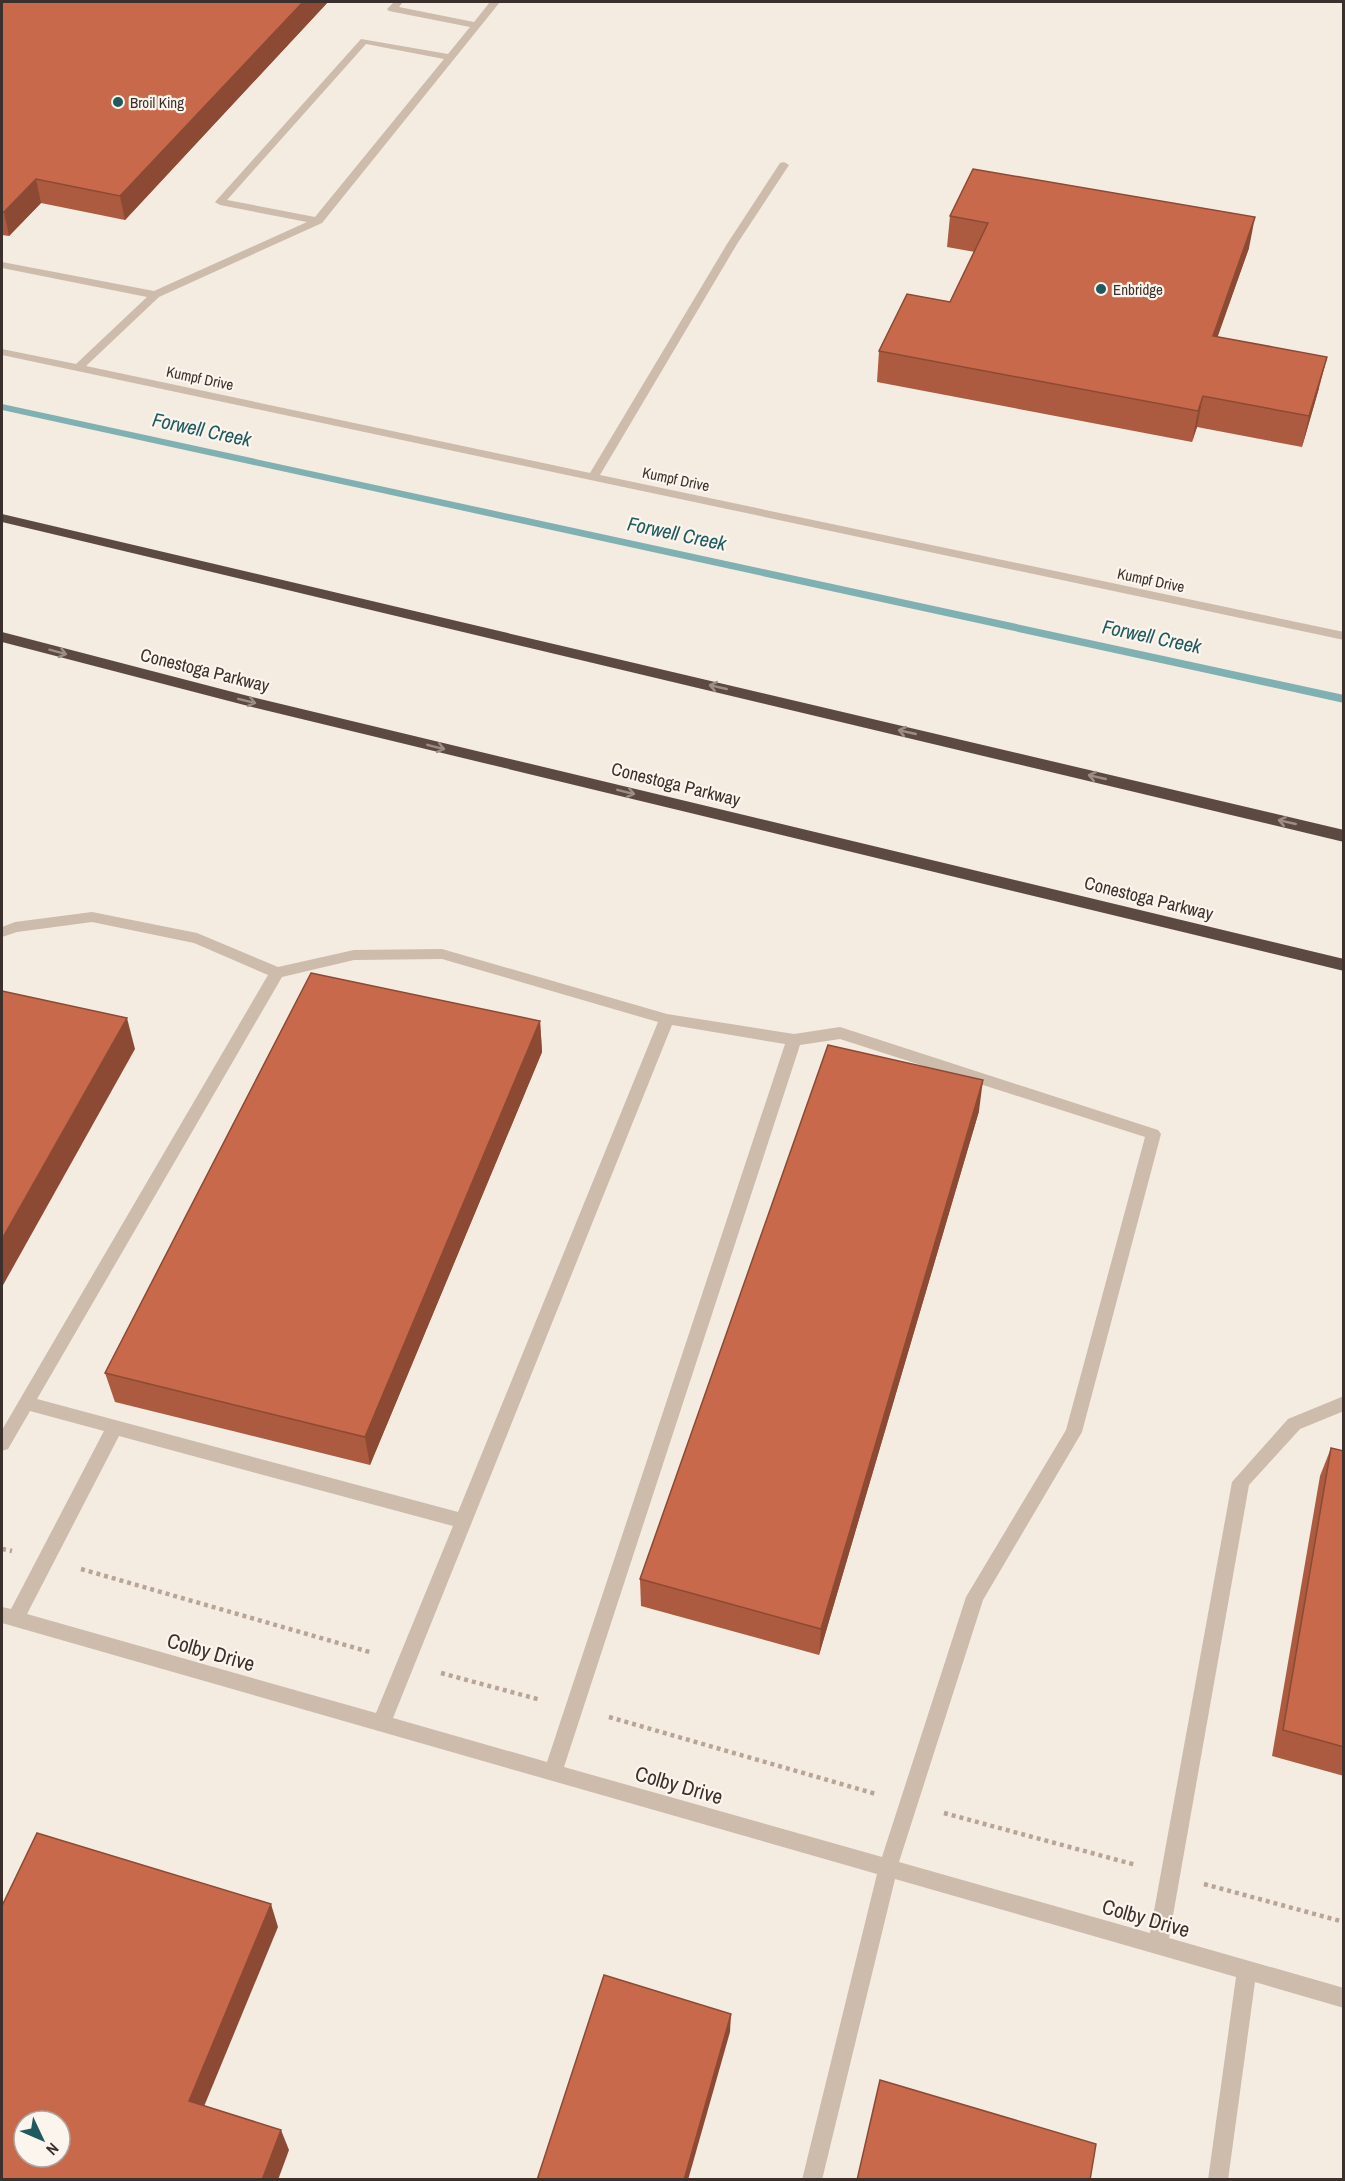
<svg xmlns="http://www.w3.org/2000/svg" width="1345" height="2181" font-family="'Archivo Narrow',sans-serif">
	<style>
		.lines { fill: none; stroke-linecap: round; stroke-linejoin: round }
		.stream { fill: #7fb0b2; fill-rule: evenodd }
		.path { stroke: #b9a596; stroke-width: 4.5; stroke-dasharray: 4 4; stroke-linecap: butt }
		.minor { fill: #cdbbac; fill-rule: evenodd }
		.highway { fill: #5c4a42; fill-rule: evenodd }
		.wall { fill: #ac5a40 }
		.shaded-wall { fill: #8c4a34 }
		.building { fill: #c8694b; stroke: #8c4a34; stroke-width: 1.5; fill-rule: evenodd }
		.oneway { stroke: #9c8e87 }
		.poi-dot { fill: #1f5a5e; stroke: #fbf5ee; stroke-width: 2 }
		.labels { text-anchor: middle; dominant-baseline: central; stroke-width: 4.5; stroke-linejoin: round; paint-order: stroke }
		.far-poi-label { font-size: 15px; fill: #3b302b; stroke: #fbf5ee; text-anchor: start }
		.far-street-label { font-size: 15px; fill: #3b302b; stroke: #fbf5ee }
		.street-label { font-size: 18px; fill: #3b302b; stroke: #fbf5ee }
		.water-label { font-size: 20px; font-style: italic; fill: #1f5a5e; stroke: #fbf5ee }
		.near-street-label { font-size: 21px; fill: #3b302b; stroke: #fbf5ee }
	</style>
	<rect width="100%" height="100%" fill="#f4ebe1"/>
	<g class="lines">
		<polygon class="stream" points="2,404 1344,695 1344,703 2,410"/>
		<g class="path">
			<polyline points="2,1549 12,1551"/>
			<polyline points="81,1569 373,1653"/>
			<polyline points="441,1673 541,1700"/>
			<polyline points="609,1717 876,1794"/>
			<polyline points="944,1813 1136,1865"/>
			<polyline points="1204,1884 1344,1922"/>
		</g>
		<g class="minor">
			<path d="M394,2H403L399,7L474,22L490,2H500L322,223L159,297L86,366L590,473L727,244L780,163L784,162L789,165L737,244L600,475L1344,632V640L2,355V349L76,364L147,297L2,268V262L154,291L307,222L220,205L215,202L361,39L448,54L470,27L389,11L387,9ZM366,44L444,59L315,217L227,200Z"/>
			<path d="M92,912L197,933L278,967L354,950L442,949L667,1014L794,1034L840,1027L1158,1130L1161,1134L1082,1432L983,1600L899,1862L1150,1933L1232,1482L1288,1419L1344,1396V1411L1300,1429L1249,1485L1169,1938L1344,1988V2008L1255,1982L1228,2180H1208L1236,1977L895,1879L822,2180H802L877,1874L2,1623V1607L11,1609L104,1431L30,1411L8,1449L2,1451V1430L268,975L194,943L92,922L17,932L2,937V927L15,922ZM442,959L658,1022L458,1512L37,1399L282,977L354,960ZM672,1025L785,1044L547,1762L393,1718ZM840,1039L1145,1137L1066,1430L966,1597L882,1857L564,1767L800,1045ZM119,1436L453,1526L376,1713L27,1614Z"/>
		</g>
		<g class="highway">
			<polygon points="2,514 1344,830 1344,842 2,522"/>
			<polygon points="2,632 252,697 1344,959 1344,971 252,707 2,642"/>
		</g>
	</g>
	<g class="wall">
		<polygon points="2,2 328,2 125,220 41,203 9,236 2,235"/>
		<polygon points="950,216 1249,248 1217,337 1319,388 1302,447 1197,427 1192,442 877,382 879,351 950,302 975,252 947,247"/>
		<polygon points="540,1021 542,1052 370,1465 115,1402 105,1373"/>
		<polygon points="979,1111 819,1655 641,1606 640,1579"/>
		<polygon points="1331,1448 1344,1451 1344,1776 1272,1756 1320,1476"/>
	</g>
	<g class="shaded-wall">
		<polygon points="303,2 328,2 125,220 120,196"/>
		<polygon points="36,179 41,203 9,236 4,212"/>
		<polygon points="1255,217 1249,248 1207,367 1213,336"/>
		<polygon points="1327,357 1319,388 1302,447 1309,416"/>
		<polygon points="1203,396 1197,427 1192,442 1198,411"/>
		<polygon points="127,1018 135,1049 2,1287 2,1239"/>
		<polygon points="540,1021 542,1052 370,1465 365,1437"/>
		<polygon points="983,1080 979,1111 819,1655 821,1629"/>
		<polygon points="271,1904 278,1927 198,2121 189,2101"/>
		<polygon points="731,2014 730,2032 688,2180 684,2180"/>
		<polygon points="281,2130 289,2150 278,2180 262,2180"/>
	</g>
	<g class="building">
		<polygon points="2,2 303,2 120,196 36,179 4,212 2,212"/>
		<polygon points="973,169 1255,217 1213,336 1327,357 1309,416 1203,396 1198,411 879,351 907,294 950,302 988,223 950,216"/>
		<polygon points="311,973 540,1021 365,1437 105,1373"/>
		<polygon points="2,991 127,1018 2,1239"/>
		<polygon points="828,1045 983,1080 821,1629 640,1579"/>
		<polygon points="1331,1448 1344,1451 1344,1747 1283,1730"/>
		<path d="M37,1833L271,1904L189,2101L281,2130L262,2180H2V1906ZM24,2121H60V2157H24Z"/>
		<polygon points="604,1975 731,2014 684,2180 537,2180"/>
		<polygon points="880,2080 1096,2144 1090,2180 857,2180"/>
	</g>
	<defs><path id="oneway-shaft" d="M-6 0H5M1.5-3L5.5 0L1.5 3" fill="none" stroke-width="1.6" stroke-linecap="round" stroke-linejoin="round" transform="scale(1.5)"/></defs>
	<g class="oneway">
		<use href="#oneway-shaft" transform="translate(58 652) rotate(15)"/>
		<use href="#oneway-shaft" transform="translate(718 687) rotate(-167)"/>
		<use href="#oneway-shaft" transform="translate(247 701) rotate(14)"/>
		<use href="#oneway-shaft" transform="translate(907 732) rotate(-167)"/>
		<use href="#oneway-shaft" transform="translate(436 747) rotate(14)"/>
		<use href="#oneway-shaft" transform="translate(1097 777) rotate(-167)"/>
		<use href="#oneway-shaft" transform="translate(626 792) rotate(14)"/>
		<use href="#oneway-shaft" transform="translate(1287 822) rotate(-167)"/>
	</g>
	<g class="poi-dot">
		<circle cx="118" cy="102" r="6"/>
		<circle cx="1101" cy="289" r="6"/>
	</g>
	<g class="labels">
		<g class="far-poi-label">
			<text x="130" y="102">Broil King</text>
			<text x="1113" y="289">Enbridge</text>
		</g>
		<g class="far-street-label">
			<text transform="translate(200 378) rotate(12)">Kumpf Drive</text>
			<text transform="translate(676 479) rotate(12)">Kumpf Drive</text>
			<text transform="translate(1151 580) rotate(12)">Kumpf Drive</text>
		</g>
		<g class="street-label">
			<text transform="translate(205 670) rotate(14)">Conestoga Parkway</text>
			<text transform="translate(676 784) rotate(14)">Conestoga Parkway</text>
			<text transform="translate(1149 898) rotate(14)">Conestoga Parkway</text>
		</g>
		<g class="water-label">
			<text transform="translate(202 429) rotate(12)">Forwell Creek</text>
			<text transform="translate(677 533) rotate(12)">Forwell Creek</text>
			<text transform="translate(1152 636) rotate(12)">Forwell Creek</text>
		</g>
		<g class="near-street-label">
			<text transform="translate(211 1652) rotate(16)">Colby Drive</text>
			<text transform="translate(679 1785) rotate(16)">Colby Drive</text>
			<text transform="translate(1146 1918) rotate(16)">Colby Drive</text>
		</g>
	</g>
	<rect width="1345" height="2181" fill="none" stroke="#3b302b" stroke-width="6"/>
	<g transform="translate(42 2139) rotate(134)"><circle r="28" fill="#fbf5ee" stroke="#aea6a0" stroke-width="1.5"/>
	<path d="M0-4.5L10 22L0 15L-10 22Z" fill="#1f5a5e"/>
	<text y="-9" font-size="16" font-weight="bold" text-anchor="middle" fill="#3b302b">N</text>
	</g>
</svg>
